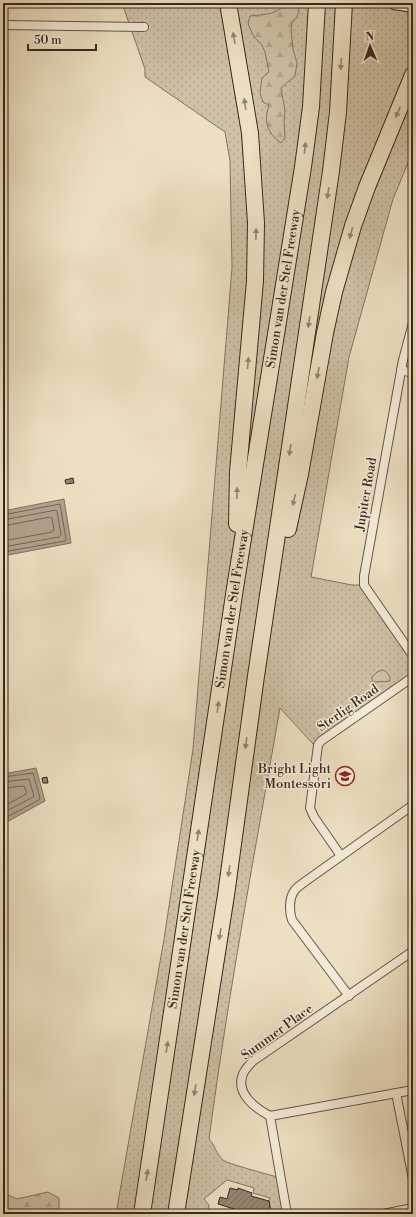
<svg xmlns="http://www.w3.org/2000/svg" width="416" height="1217" font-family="'Libre Bodoni',serif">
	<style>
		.grass { fill: url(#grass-dots); stroke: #857462 }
		.forest { fill: url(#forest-firs); stroke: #857462 }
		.garden { fill: #cfc1a6; stroke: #857462 }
		.water { fill: #b0a18b; stroke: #817060 }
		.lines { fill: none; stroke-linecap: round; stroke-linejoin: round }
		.shore { stroke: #766455; stroke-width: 1 }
		.building { fill: url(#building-hatch); stroke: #3b271f }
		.street-casing { stroke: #685548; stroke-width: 10 }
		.secondary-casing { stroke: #3b271f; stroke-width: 14 }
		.highway-casing { stroke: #3b271f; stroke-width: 18 }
		.street { stroke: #f3ebd7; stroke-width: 8 }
		.secondary { stroke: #f3ebd7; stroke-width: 12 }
		.highway { stroke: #ede0c2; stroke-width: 16 }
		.oneway { fill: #948470 }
		.labels { text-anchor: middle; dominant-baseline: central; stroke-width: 3; stroke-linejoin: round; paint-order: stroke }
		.street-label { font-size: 13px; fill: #3b271f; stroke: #f3ebd7 }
		.poi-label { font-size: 13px; fill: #3b271f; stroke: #f3ebd7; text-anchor: end }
	</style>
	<defs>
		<pattern id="grass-dots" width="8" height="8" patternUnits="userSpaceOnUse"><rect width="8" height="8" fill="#cfc1a6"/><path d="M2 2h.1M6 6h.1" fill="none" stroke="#b3a68e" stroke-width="1.8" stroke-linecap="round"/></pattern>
		<pattern id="forest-firs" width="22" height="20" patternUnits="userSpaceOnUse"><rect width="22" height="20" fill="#cfc1a6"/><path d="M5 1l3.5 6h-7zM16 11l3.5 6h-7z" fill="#b3a68e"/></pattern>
		<pattern id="building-hatch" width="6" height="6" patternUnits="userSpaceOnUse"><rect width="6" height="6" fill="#988774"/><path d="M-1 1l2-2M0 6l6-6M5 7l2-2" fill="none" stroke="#7d6e5f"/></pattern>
	</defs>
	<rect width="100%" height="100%" fill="#ede0c2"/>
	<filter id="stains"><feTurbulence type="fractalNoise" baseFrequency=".005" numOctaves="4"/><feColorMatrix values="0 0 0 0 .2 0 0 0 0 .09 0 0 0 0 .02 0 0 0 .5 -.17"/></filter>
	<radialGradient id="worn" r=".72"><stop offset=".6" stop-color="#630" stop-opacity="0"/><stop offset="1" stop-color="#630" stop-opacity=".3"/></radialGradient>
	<path class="grass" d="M122,3H394L413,6V151L393,199L349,357L311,577L352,585H364L413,656V677L318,745L313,744L280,708C255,851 228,995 209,1139C215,1145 216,1154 223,1160C228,1164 267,1174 277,1177L283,1214H268L271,1213L269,1201L270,1198L253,1193L254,1188L227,1180L204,1199L209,1205L208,1214L198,1211L197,1214H116L164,939L193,749L232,268L230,161L225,132L145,77V69Z"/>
	<g class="forest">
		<path d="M288,3H297L299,11L297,17L292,22L291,30L293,49L297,63L295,76L281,88L285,111L284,121L285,138L281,143C266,131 264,122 269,105L263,102L260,93L262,78L269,72L265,52L262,45L254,37L248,24L250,16C269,14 273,15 288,3Z"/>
		<polygon points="48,1192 59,1198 59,1214 3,1214 3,1195 8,1195 17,1199"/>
	</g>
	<path class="garden" d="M382,670C387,671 391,676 390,681L374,682L372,681V677L377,672Z"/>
	<g class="water">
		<polygon points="64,499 71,543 3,556 3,511"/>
		<polygon points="36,768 45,801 3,824 3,774"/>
	</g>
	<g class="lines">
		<g class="shore">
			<polyline points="3,515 60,504 66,539 65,541 3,552"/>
			<polyline points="3,520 56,510 57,511 61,535 59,537 3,547"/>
			<polyline points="3,526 50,517 52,518 54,530 52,532 3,541"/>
			<polyline points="3,777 33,773 40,798 39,800 3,819"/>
			<polyline points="3,782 29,779 34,796 33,797 3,813"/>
			<polyline points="3,788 24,786 27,793 26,794 3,807"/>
		</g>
	</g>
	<g class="building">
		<polygon points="73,478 74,483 66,484 65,480"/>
		<polygon points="47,777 48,783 43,783 42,778"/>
		<polygon points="230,1188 238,1190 238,1188 252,1193 251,1196 269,1201 271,1213 250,1214 218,1204 220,1197 227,1199"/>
	</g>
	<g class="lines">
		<g class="street-casing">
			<g id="street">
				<polyline points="3,25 144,27"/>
				<polyline points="413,323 403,360 364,576 364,585 413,656"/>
				<polyline points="401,370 413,373"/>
				<polyline points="341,856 314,817 310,808 318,745 321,741 413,677"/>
				<path d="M413,951L253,1061C249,1065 245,1069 243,1074C235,1093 255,1108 270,1116L413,1090"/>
				<path d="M349,996L292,920C289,911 289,897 295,890C297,887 301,885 303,883L413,805"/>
				<polyline points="396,1093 413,1179"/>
				<polyline points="270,1116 287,1214"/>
				<polyline points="383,1214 413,1208"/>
			</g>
		</g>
		<g class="secondary-casing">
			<polyline id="secondary" points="394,3 413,6"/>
		</g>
		<g class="highway-casing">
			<g id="highway">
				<polyline points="228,3 250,133 256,223 255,281 238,472 237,524"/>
				<polyline points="288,529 300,474 325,333 334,292 353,226 367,187 413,75"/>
				<path id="s1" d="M142,1214L235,588L303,167L311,107L317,3"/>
				<polyline points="176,1214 226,895 256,676 331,171 338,112 344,3"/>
			</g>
		</g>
		<use href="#street" class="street"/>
		<use href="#secondary" class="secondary"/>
		<use href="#highway" class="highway"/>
	</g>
	<defs><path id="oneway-solid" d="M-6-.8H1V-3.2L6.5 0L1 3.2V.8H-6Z"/></defs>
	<g class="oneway">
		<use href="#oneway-solid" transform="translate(234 38) rotate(-100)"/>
		<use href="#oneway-solid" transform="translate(341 64) rotate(94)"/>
		<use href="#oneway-solid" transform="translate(245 104) rotate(-99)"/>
		<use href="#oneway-solid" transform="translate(398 112) rotate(113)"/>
		<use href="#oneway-solid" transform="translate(305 148) rotate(-83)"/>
		<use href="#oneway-solid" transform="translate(328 193) rotate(98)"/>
		<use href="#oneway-solid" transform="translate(351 233) rotate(106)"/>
		<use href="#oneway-solid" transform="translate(256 234) rotate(-89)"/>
		<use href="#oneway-solid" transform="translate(309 322) rotate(98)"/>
		<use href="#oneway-solid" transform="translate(248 363) rotate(-85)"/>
		<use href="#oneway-solid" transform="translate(318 373) rotate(100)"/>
		<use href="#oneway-solid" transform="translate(290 450) rotate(98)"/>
		<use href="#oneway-solid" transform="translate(237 493) rotate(-88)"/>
		<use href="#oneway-solid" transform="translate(294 500) rotate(102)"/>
		<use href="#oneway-solid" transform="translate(218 707) rotate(-82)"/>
		<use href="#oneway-solid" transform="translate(246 743) rotate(98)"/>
		<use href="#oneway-solid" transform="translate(198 835) rotate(-81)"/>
		<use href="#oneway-solid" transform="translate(229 871) rotate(98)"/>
		<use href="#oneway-solid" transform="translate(220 934) rotate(99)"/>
		<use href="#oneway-solid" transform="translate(167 1047) rotate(-81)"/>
		<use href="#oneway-solid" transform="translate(195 1090) rotate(99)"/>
		<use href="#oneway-solid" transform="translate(147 1175) rotate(-81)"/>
	</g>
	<defs>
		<g id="school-ring" transform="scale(1)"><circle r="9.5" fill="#f3ebd7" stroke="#8f2418" stroke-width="1.5"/><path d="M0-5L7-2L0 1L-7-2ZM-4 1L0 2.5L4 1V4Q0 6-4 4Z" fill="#8f2418"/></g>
	</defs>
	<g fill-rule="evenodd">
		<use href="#school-ring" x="345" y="776"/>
	</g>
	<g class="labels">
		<g class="street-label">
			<text stroke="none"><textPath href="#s1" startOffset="936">Simon van der Stel Freeway</textPath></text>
			<text transform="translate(366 494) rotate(-80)">Jupiter Road</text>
			<text stroke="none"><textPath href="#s1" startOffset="612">Simon van der Stel Freeway</textPath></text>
			<text transform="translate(348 708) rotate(-35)">Sterlig Road</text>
			<text stroke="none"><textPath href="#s1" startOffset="288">Simon van der Stel Freeway</textPath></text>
			<text transform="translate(277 1032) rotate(-36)">Summer Place</text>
		</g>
		<g class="poi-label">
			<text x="331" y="769">Bright Light<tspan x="331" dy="15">Montessori</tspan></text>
		</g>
	</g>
	<rect width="416" height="1217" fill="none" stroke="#ede0c2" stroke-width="16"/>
	<rect x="4" y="4" width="408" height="1209" fill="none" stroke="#3b271f" stroke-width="2"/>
	<rect x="8" y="8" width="400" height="1201" fill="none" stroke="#3b271f"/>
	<g transform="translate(370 46) rotate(358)" stroke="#f3ebd7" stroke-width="3" paint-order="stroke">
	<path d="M0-3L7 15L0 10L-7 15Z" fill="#3b271f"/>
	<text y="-6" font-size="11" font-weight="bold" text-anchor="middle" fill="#3b271f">N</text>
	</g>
	<path d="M28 44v6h68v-6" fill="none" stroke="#3b271f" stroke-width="2"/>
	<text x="34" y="44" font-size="12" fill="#3b271f" stroke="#f3ebd7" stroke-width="3" paint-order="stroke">50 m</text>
	<rect width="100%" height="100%" filter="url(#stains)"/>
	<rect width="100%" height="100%" fill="url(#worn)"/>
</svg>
